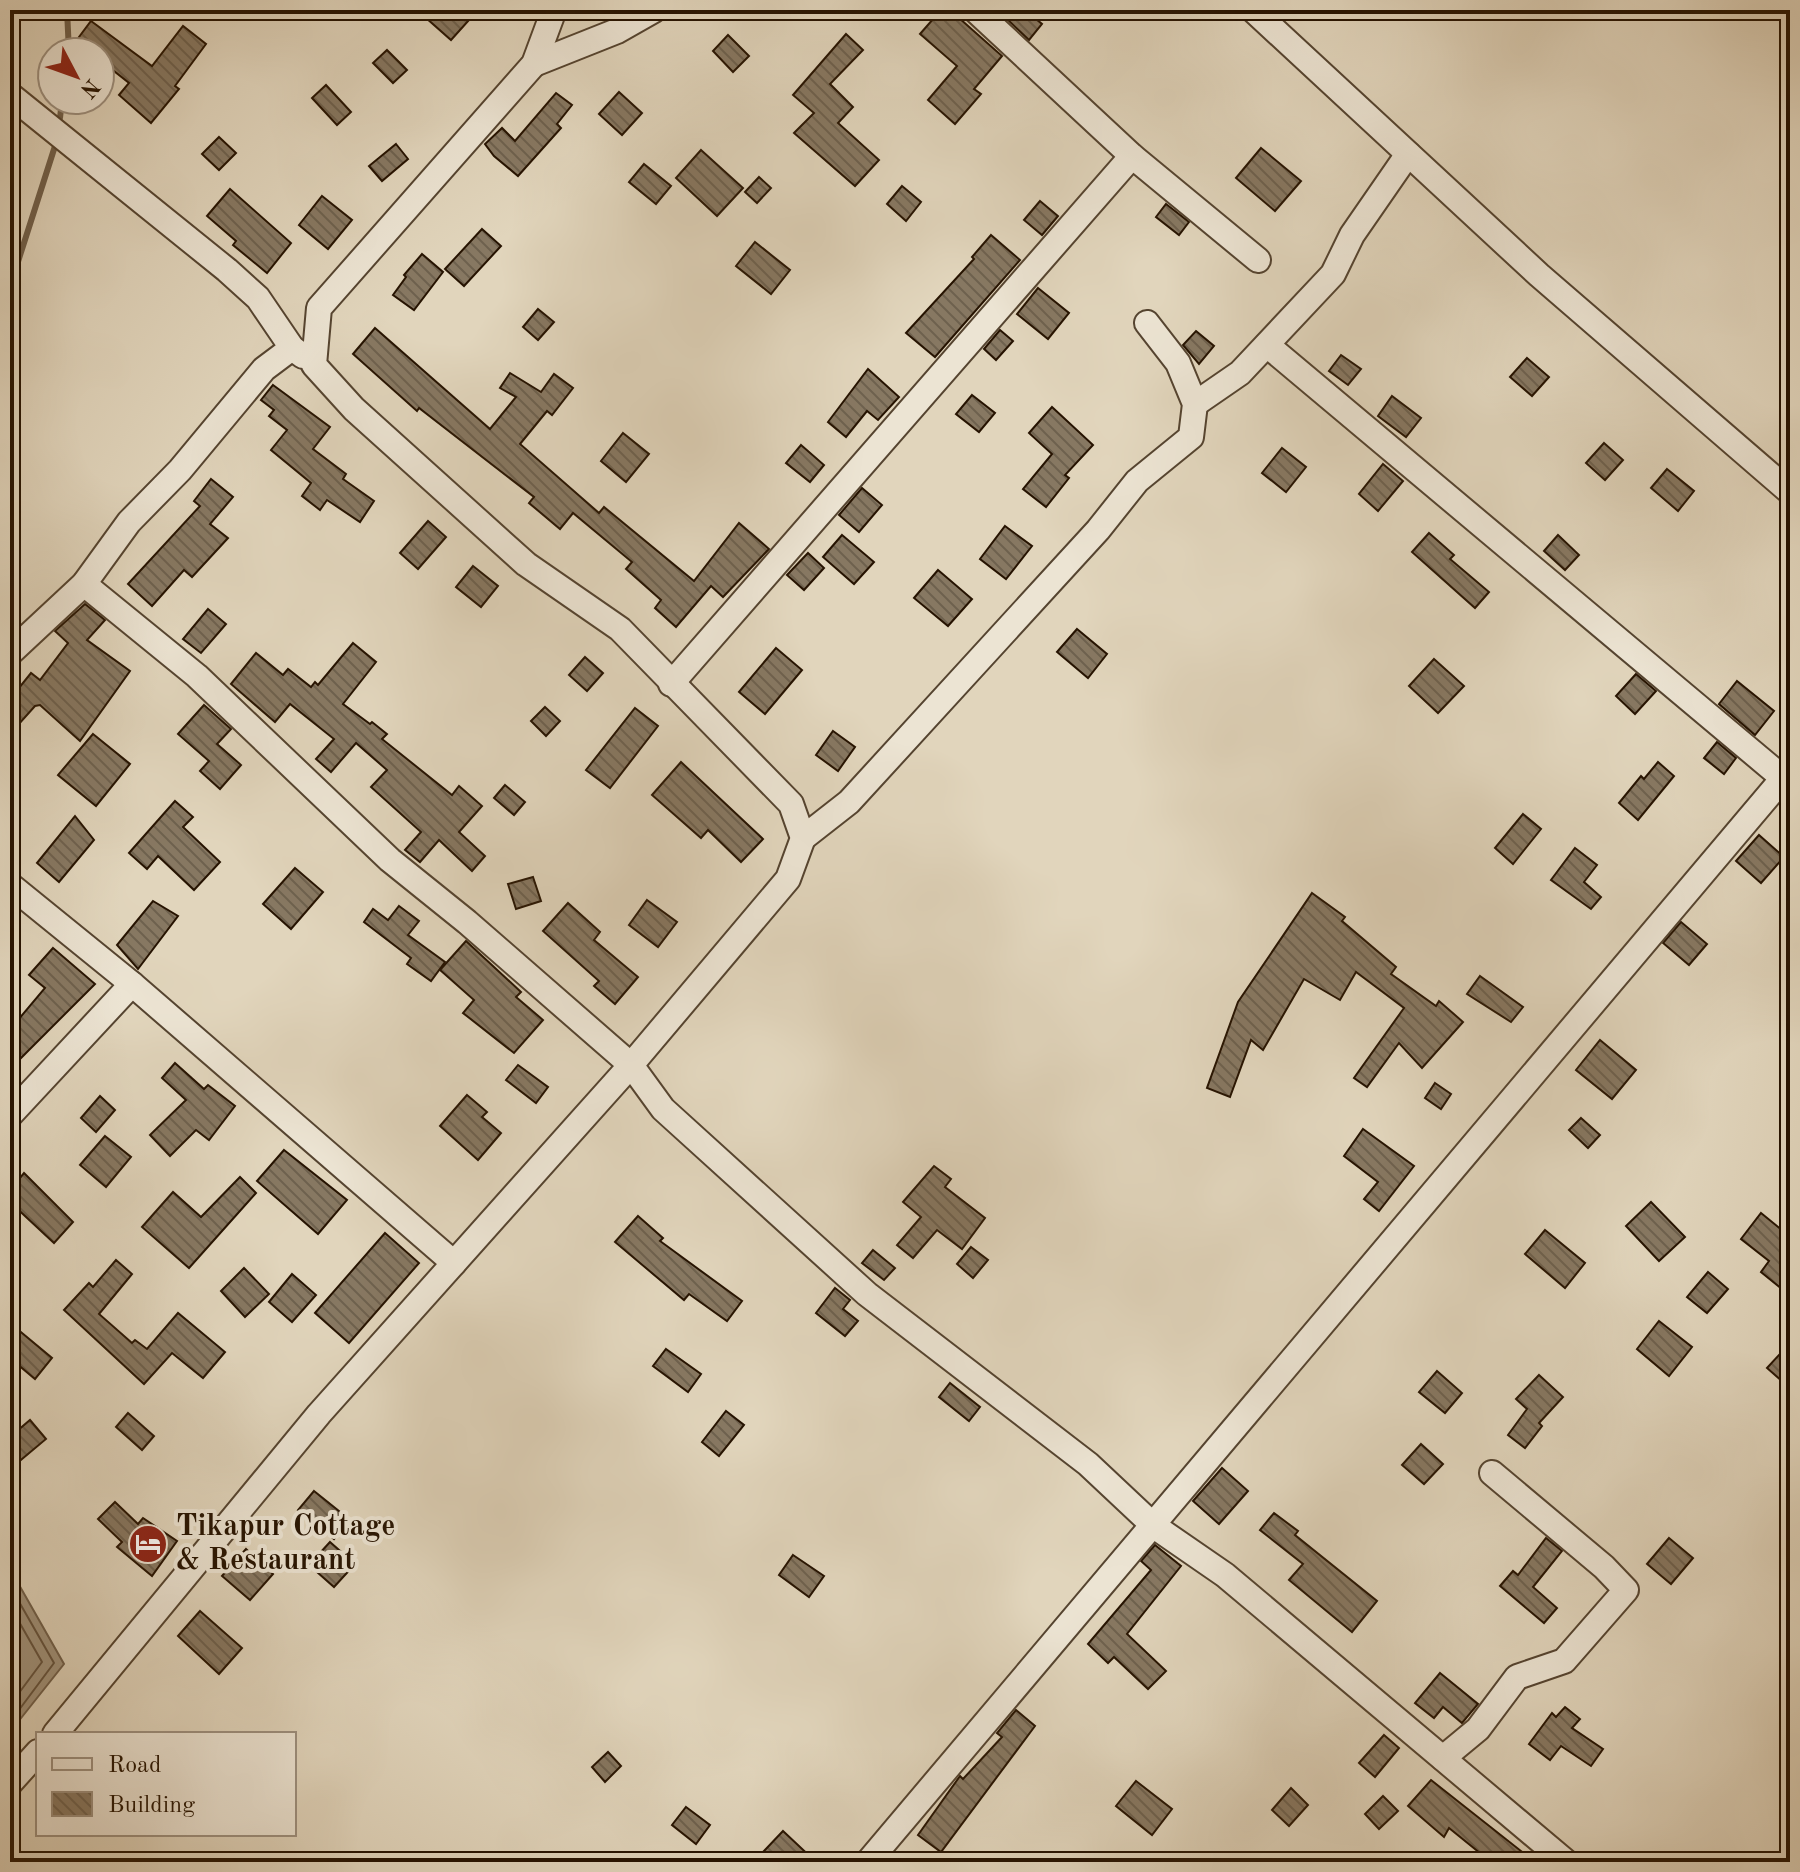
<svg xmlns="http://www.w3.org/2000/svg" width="1800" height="1872" font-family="'Old Standard TT',serif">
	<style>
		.water { fill: #a1937c; stroke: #70604b; stroke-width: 2 }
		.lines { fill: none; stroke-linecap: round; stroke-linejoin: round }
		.shore { stroke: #64533e; stroke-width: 2 }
		.stream { stroke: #70604b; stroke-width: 6 }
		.building { fill: url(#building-back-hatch); stroke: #261301; stroke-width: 2 }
		.minor-casing { stroke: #554430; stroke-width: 28 }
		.minor { stroke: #ece4d3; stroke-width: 24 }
		.labels { text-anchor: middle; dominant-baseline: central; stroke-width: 8; stroke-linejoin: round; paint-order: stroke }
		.poi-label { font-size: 30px; font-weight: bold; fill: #261301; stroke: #ece4d3; text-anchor: start }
	</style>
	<defs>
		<pattern id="building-back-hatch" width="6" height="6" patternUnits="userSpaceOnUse" patternTransform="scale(2)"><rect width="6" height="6" fill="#877862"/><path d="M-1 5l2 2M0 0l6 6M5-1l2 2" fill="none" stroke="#6e614e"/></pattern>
	</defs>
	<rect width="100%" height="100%" fill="#e1d5bc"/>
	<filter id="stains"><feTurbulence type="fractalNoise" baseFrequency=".0025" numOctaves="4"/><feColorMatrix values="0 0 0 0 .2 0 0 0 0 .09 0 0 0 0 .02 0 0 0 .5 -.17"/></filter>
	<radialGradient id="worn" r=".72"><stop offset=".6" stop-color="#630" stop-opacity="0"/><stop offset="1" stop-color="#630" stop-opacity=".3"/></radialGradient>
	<polygon class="water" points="10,1569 64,1664 10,1732"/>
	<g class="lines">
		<g class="shore">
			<polyline points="10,1586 54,1663 10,1722"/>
			<polyline points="10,1606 42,1662 10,1705"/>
		</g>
		<g class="stream">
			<polyline points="67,10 69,52"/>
			<polyline points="60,118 62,100"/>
			<polyline points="10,307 15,271 56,143"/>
		</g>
	</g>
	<g class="building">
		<polygon points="417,10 478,10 451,40"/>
		<polygon points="941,10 950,10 1002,56 974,89 981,94 955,124 928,100 957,66 920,34"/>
		<polygon points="1017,10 1025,10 1042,24 1029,40 1008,20"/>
		<polygon points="91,21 152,66 183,26 206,44 175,86 179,89 151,123 119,95 129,83 100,60 100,52 89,52 76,41"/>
		<polygon points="846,34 863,50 830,84 853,107 838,123 879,160 855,186 794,133 814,113 793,95"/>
		<polygon points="728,35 749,56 733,72 713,51"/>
		<polygon points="387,50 407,70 393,83 373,63"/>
		<polygon points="326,85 351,112 337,125 312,98"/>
		<polygon points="619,92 642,113 622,135 599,114"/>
		<polygon points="556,93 572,105 557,124 561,128 518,176 494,156 485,144 502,128 515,141"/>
		<polygon points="219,137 236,153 219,170 202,154"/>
		<polygon points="396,144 408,159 382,181 369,166"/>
		<polygon points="1261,148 1301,181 1275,211 1236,178"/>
		<polygon points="701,150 743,188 717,216 676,178"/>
		<polygon points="644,164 671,186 656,204 629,182"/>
		<polygon points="759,177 771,188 757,203 745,192"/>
		<polygon points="902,186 921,202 906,221 887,204"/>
		<polygon points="230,189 291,243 267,273 233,245 236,241 207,216"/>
		<polygon points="322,196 352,220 328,249 299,225"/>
		<polygon points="1040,201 1058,216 1042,235 1024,220"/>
		<polygon points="1166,204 1189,222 1179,235 1156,217"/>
		<polygon points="482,229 501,246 464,286 445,269"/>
		<polygon points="991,235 1020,260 935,357 906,333 974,259 972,257"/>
		<polygon points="755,242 790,270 771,294 736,266"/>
		<polygon points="422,254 443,272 414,310 393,295 406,277 404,275"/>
		<polygon points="1038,288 1069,313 1048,339 1017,314"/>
		<polygon points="538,309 554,322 538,340 523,327"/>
		<polygon points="375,328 490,429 516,397 500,388 510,373 541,392 554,374 573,388 552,415 547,411 520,444 599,513 604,507 694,581 739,523 769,549 723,597 711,586 676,627 655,608 661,600 626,569 632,562 573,513 560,529 529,503 534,497 419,408 417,411 353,354"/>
		<polygon points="1000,330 1013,341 996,360 984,349"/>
		<polygon points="1196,331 1214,346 1199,364 1183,345"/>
		<polygon points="1341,355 1361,369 1348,385 1329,371"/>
		<polygon points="1527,358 1549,377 1532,396 1510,377"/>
		<polygon points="868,369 899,397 878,420 867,411 846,437 828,422"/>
		<polygon points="273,385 330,427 313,449 346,474 343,479 374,501 360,522 327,500 320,510 302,496 311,483 271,450 287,430 269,416 274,410 261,400"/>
		<polygon points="972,395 995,413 979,432 956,414"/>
		<polygon points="1392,396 1421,418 1406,437 1378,416"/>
		<polygon points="1052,407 1093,445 1065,475 1069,478 1046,507 1023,489 1052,454 1029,433"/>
		<polygon points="623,433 649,454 626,482 601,461"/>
		<polygon points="1604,443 1623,460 1605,480 1586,463"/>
		<polygon points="801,445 824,465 810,482 786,463"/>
		<polygon points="1282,448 1306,467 1286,492 1262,473"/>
		<polygon points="1383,464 1403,481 1378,511 1359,494"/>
		<polygon points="1667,469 1694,491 1678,511 1651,488"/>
		<polygon points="211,479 233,497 210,524 228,538 192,577 184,570 152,606 128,584 200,506 194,501"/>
		<polygon points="862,488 882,505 859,532 839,515"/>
		<polygon points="428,521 446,537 418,569 400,553"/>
		<polygon points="1005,526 1032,546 1006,579 980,559"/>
		<polygon points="1429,533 1454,555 1450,559 1489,592 1475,608 1412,552"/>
		<polygon points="842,535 874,562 854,584 823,557"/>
		<polygon points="1558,535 1579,555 1565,570 1544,551"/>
		<polygon points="808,553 824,568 804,590 787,575"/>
		<polygon points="473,566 498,586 481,607 456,587"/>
		<polygon points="938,570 972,599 948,626 914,598"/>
		<polygon points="85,604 105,620 87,640 130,671 80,741 40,705 35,706 10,734 10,699 31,673 40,680 68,643 55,631"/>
		<polygon points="208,609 226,624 201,653 183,639"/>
		<polygon points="1077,629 1107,654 1088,678 1057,652"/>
		<polygon points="353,643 376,662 343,704 370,724 372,722 387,734 382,739 452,795 459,786 482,806 459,832 485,856 472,871 439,840 420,862 405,850 421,832 371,787 387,770 356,743 331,772 316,759 334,739 290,704 275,722 231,684 256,653 283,675 288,669 311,687 315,682 318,685"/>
		<polygon points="776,648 802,670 765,714 739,692"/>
		<polygon points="585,657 603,673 587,691 569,675"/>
		<polygon points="1434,659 1464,686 1438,713 1409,686"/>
		<polygon points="1636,674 1656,691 1635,714 1616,696"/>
		<polygon points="1737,681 1774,711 1755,735 1719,704"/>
		<polygon points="204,705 231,729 217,744 241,765 220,789 200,771 209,761 178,734"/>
		<polygon points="545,707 560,721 546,736 531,721"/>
		<polygon points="635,708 658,726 610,788 586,770"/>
		<polygon points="833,731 855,747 838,771 816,755"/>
		<polygon points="93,734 130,764 96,806 58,775"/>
		<polygon points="1717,742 1736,758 1724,774 1704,758"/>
		<polygon points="681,762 763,839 741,862 708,830 701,838 652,795"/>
		<polygon points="1658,762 1674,776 1638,820 1619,803 1641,776 1644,779"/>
		<polygon points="505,785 525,802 514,815 494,798"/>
		<polygon points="175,801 193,817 183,827 220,862 194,890 158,856 147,869 129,853"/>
		<polygon points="1523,814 1541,829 1513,864 1495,848"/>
		<polygon points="75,816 94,840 59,882 37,863"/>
		<polygon points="1759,835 1784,857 1761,883 1736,861"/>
		<polygon points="1575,848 1597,865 1584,882 1601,897 1591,909 1551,880"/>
		<polygon points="295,868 323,892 291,929 263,904"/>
		<polygon points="533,877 541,901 516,909 508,884"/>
		<polygon points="1312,893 1345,917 1342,921 1396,967 1391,974 1436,1006 1439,1001 1463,1022 1422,1068 1399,1043 1367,1087 1354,1078 1404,1008 1356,972 1340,1000 1304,979 1263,1050 1251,1040 1230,1097 1207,1088 1238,1002"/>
		<polygon points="647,900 677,922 658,947 629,925"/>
		<polygon points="153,901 178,916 138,969 117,945"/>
		<polygon points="568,903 600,932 594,940 638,977 615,1004 594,986 599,981 543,931"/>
		<polygon points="399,906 419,921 408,935 445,962 431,981 407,964 411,958 364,922 373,909 388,920"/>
		<polygon points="1681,922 1707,944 1689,965 1663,943"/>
		<polygon points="466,941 521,992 516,997 543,1020 514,1053 463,1013 474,1000 440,970"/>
		<polygon points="53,948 95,984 10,1069 10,1013 18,1020 45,988 29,975"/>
		<polygon points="1480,976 1523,1007 1511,1022 1467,994"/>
		<polygon points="1600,1040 1636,1070 1612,1099 1576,1070"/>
		<polygon points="175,1063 204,1089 208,1085 235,1106 209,1140 196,1130 170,1156 150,1135 186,1100 162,1078"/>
		<polygon points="518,1065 548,1087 536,1103 506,1080"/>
		<polygon points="1435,1083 1451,1094 1441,1109 1425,1098"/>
		<polygon points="467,1095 487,1112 482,1117 501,1133 478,1160 440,1126"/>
		<polygon points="100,1096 115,1110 96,1132 81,1118"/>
		<polygon points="1581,1118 1600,1135 1588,1148 1569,1130"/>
		<polygon points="1363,1129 1414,1166 1379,1211 1364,1199 1378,1182 1344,1156"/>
		<polygon points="105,1136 131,1157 106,1187 80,1165"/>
		<polygon points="284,1150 347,1200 318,1234 257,1181"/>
		<polygon points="934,1166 951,1179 945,1187 985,1218 962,1249 937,1230 913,1258 897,1245 921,1217 903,1202"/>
		<polygon points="24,1173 73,1222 54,1243 10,1202 10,1190"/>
		<polygon points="240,1177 256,1193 189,1268 142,1227 173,1192 201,1217"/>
		<polygon points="1651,1202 1685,1237 1659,1261 1626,1226"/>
		<polygon points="1761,1213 1788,1235 1781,1244 1790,1252 1790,1281 1783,1290 1761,1272 1769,1261 1741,1239"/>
		<polygon points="638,1216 663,1238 660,1241 742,1301 727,1321 689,1294 684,1300 615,1242"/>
		<polygon points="1545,1230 1585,1263 1565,1288 1525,1254"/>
		<polygon points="385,1233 419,1263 349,1343 315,1313"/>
		<polygon points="971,1247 988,1260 973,1278 957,1264"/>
		<polygon points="873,1250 895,1268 884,1280 862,1263"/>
		<polygon points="116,1260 132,1274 99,1314 132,1343 135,1340 147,1349 178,1313 225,1352 203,1378 172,1353 144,1384 64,1310 89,1283 93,1287"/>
		<polygon points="244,1268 269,1294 245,1317 221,1291"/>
		<polygon points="1708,1272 1728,1289 1707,1313 1687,1297"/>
		<polygon points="292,1274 316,1295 292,1322 269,1302"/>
		<polygon points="835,1288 850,1300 843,1309 858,1321 845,1336 816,1313"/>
		<polygon points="1659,1321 1692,1347 1669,1376 1637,1349"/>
		<polygon points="10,1323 52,1358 35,1379 10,1358"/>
		<polygon points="1790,1343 1790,1388 1767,1368"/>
		<polygon points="666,1349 701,1374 688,1392 653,1366"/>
		<polygon points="1437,1371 1462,1393 1445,1413 1419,1392"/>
		<polygon points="1539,1375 1563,1397 1539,1423 1542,1426 1525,1448 1508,1435 1527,1409 1516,1399"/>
		<polygon points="950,1383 980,1407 969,1421 939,1397"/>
		<polygon points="726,1411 744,1425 719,1456 702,1442"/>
		<polygon points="128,1413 154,1436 142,1450 116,1427"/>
		<polygon points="30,1420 46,1439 10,1469 10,1437"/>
		<polygon points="1421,1444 1443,1464 1424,1484 1402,1465"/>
		<polygon points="1222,1468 1248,1491 1219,1524 1193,1501"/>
		<polygon points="314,1491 350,1520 334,1539 298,1510"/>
		<polygon points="115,1502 138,1524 143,1518 177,1541 152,1576 117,1547 122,1542 98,1519"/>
		<polygon points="1274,1513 1298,1531 1295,1535 1377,1601 1352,1632 1289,1580 1303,1564 1260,1530"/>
		<polygon points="1546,1538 1562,1551 1533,1587 1557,1608 1544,1623 1500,1586 1513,1571 1518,1575"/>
		<polygon points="1669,1538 1693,1558 1671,1584 1647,1564"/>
		<polygon points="330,1542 355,1564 334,1587 309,1565"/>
		<polygon points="1155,1545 1181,1566 1127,1634 1166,1671 1148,1689 1114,1657 1108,1663 1088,1644 1151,1570 1141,1561"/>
		<polygon points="246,1549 273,1574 250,1600 222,1576"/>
		<polygon points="793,1555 824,1576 809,1597 779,1575"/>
		<polygon points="200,1611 242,1648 219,1674 178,1636"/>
		<polygon points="1440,1673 1478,1704 1462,1723 1443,1707 1434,1718 1415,1703"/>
		<polygon points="1565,1707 1580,1719 1572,1728 1603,1749 1591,1766 1561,1746 1550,1760 1529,1744 1552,1713 1556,1717"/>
		<polygon points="1016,1710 1035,1726 941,1852 918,1835 960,1776 963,1779 1002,1737 997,1733"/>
		<polygon points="1384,1735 1399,1748 1375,1777 1359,1763"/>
		<polygon points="608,1752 621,1766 605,1782 592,1767"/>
		<polygon points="1431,1780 1521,1851 1511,1862 1491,1862 1449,1828 1444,1837 1408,1806"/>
		<polygon points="1136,1781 1172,1809 1152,1835 1116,1806"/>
		<polygon points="1291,1788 1308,1805 1289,1826 1272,1810"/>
		<polygon points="1383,1796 1398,1811 1379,1829 1365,1814"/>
		<polygon points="686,1807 710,1825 696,1844 672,1825"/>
		<polygon points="783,1831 816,1862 776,1862 764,1851"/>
	</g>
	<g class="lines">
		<g class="minor-casing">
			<g id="minor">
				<polyline points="554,10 534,64 319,308 314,365 354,409 526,564 620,629 791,804 803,838 788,879 631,1065 663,1109 867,1294 1088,1464 1154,1526 1225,1575 1566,1862"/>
				<polyline points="975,10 1132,156 1258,260"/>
				<polyline points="1253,10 1539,275 1790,492"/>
				<polyline points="534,64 617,31 654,10"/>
				<polyline points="10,95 227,270 258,298 292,348 303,356"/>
				<polyline points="1267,345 1783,778"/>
				<polyline points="1195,404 1240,373 1333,274 1352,235 1408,154"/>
				<polyline points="10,653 84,584 129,522 180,470 264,369 292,348"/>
				<polyline points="671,684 1132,156"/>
				<polyline points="803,838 849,802 1098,530 1137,481 1191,437 1195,404 1178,363 1147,323"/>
				<polyline points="10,885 132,984"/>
				<polyline points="10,1115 132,984 454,1263"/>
				<polyline points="55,1734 319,1414 631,1065 467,922 390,860 197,676 84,584"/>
				<polyline points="1443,1758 1478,1729 1517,1677 1564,1661 1626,1590 1604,1567 1492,1473"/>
				<polyline points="10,1783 38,1752"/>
				<polyline points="868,1862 1790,770"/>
			</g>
		</g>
		<use href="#minor" class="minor"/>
	</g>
	<defs>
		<g id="hotel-disc" transform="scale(2)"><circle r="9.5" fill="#8f2418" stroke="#ece4d3"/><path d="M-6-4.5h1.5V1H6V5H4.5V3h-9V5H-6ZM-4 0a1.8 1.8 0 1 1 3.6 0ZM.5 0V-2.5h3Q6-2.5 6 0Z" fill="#fff"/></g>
	</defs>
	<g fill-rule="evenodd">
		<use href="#hotel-disc" x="148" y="1544"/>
	</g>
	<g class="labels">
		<g class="poi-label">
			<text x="176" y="1527">Tikapur Cottage<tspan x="176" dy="34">&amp; Restaurant</tspan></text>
		</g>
	</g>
	<rect width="1800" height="1872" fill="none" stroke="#e1d5bc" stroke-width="40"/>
	<rect x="12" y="12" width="1776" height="1848" fill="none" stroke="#261301" stroke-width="4"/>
	<rect x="20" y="20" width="1760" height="1832" fill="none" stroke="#261301" stroke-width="2"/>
	<rect x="36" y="1732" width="260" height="104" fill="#ece4d3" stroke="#9d907f" stroke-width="2"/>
	<rect x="52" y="1758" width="40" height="12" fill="#ece4d3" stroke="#9d907f" stroke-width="2"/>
	<text x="108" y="1772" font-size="24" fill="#261301">Road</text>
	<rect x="52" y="1792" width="40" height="24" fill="url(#building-back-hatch)" stroke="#9d907f" stroke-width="2"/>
	<text x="108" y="1812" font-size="24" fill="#261301">Building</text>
	<g transform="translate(76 76) rotate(131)"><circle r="38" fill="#ece4d3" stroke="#9d907f" stroke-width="2"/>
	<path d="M0-6L14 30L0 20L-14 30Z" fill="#8f2418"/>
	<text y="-12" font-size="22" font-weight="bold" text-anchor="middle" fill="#261301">N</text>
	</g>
	<rect width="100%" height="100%" filter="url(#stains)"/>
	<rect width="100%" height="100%" fill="url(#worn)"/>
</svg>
